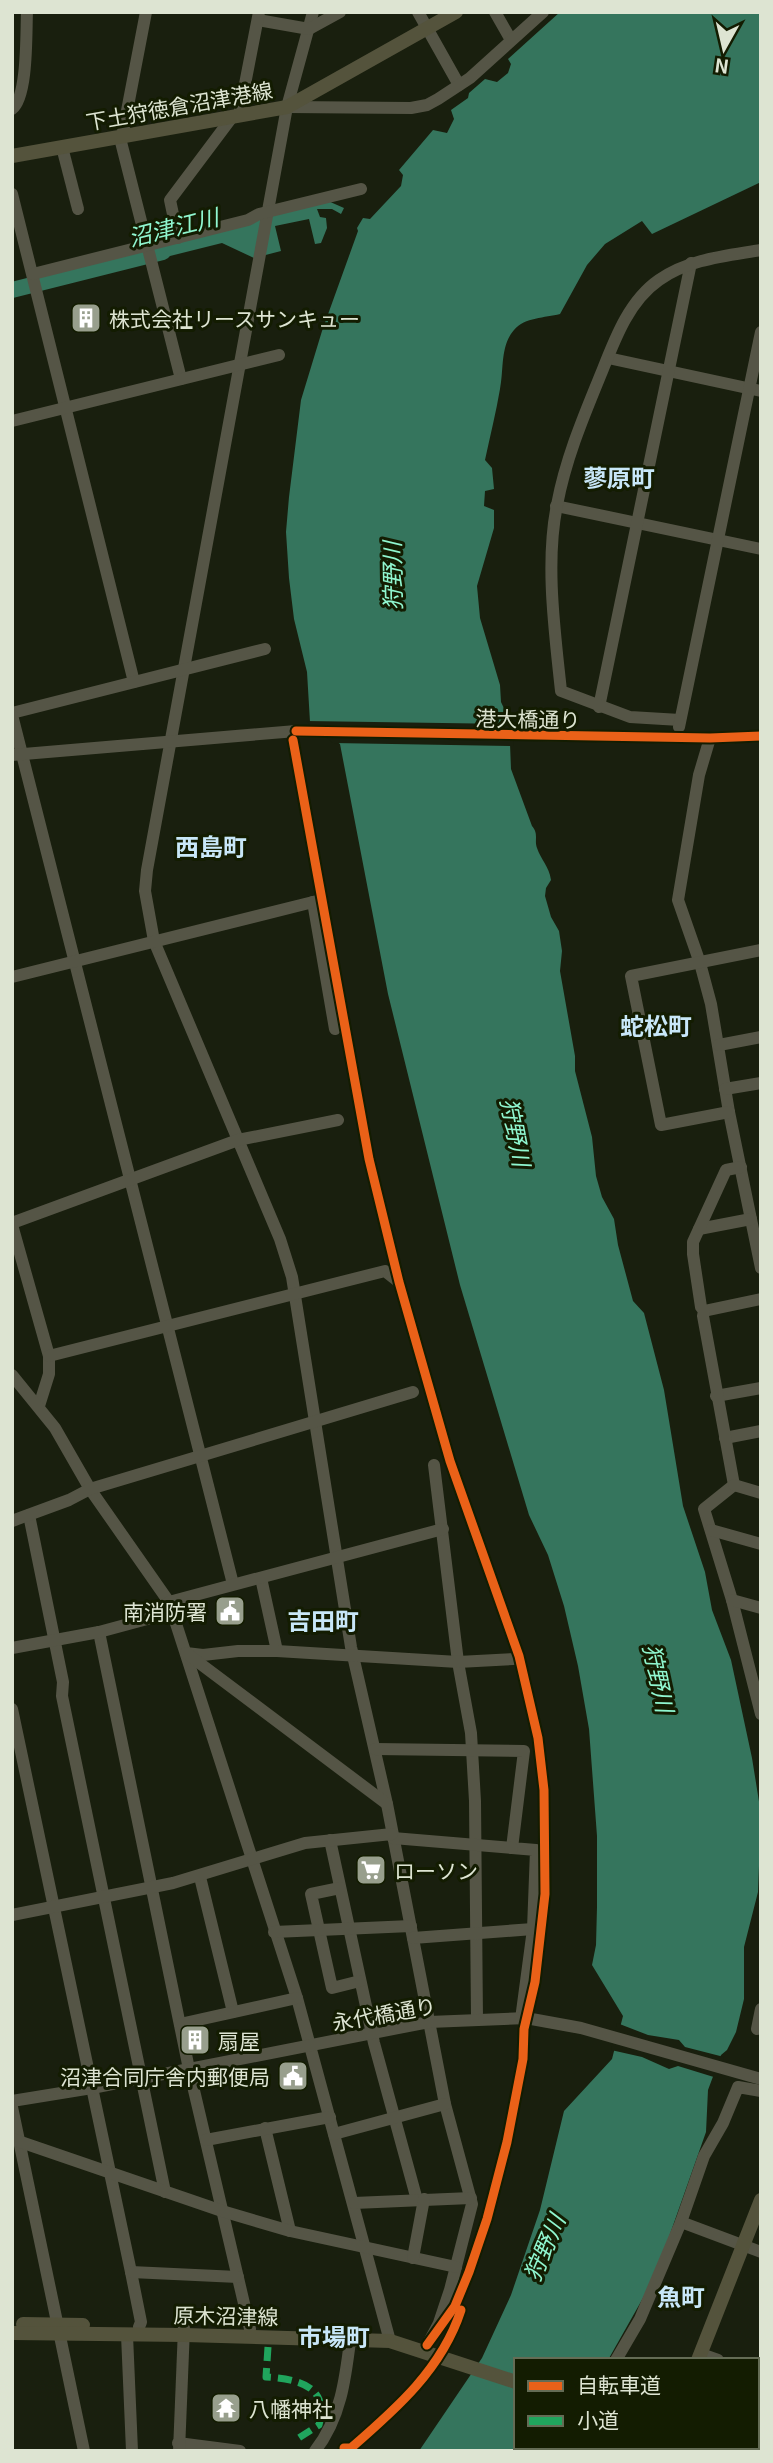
<svg xmlns="http://www.w3.org/2000/svg" width="773" height="2463" font-family="Georgia,'Noto Sans JP',serif">
	<style>
		.water { fill: #35755d }
		.pier { fill: #191f0e }
		.lines { fill: none; stroke-linecap: round; stroke-linejoin: round }
		.river { stroke: #35755d; stroke-width: 16 }
		.minor { stroke: #555546; stroke-width: 12 }
		.major { stroke: #54533c; stroke-width: 14 }
		.quiet { stroke: #20a55d; stroke-width: 7; stroke-dasharray: 14 7; stroke-linecap: butt }
		.cycleway-casing { stroke: #131c01; stroke-width: 13 }
		.cycleway { stroke: #ea6118; stroke-width: 9 }
		.labels { text-anchor: middle; dominant-baseline: central; stroke-width: 6; stroke-linejoin: round; paint-order: stroke }
		.street-label { font-size: 21px; fill: #dde4d2; stroke: #131c01 }
		.poi-label { font-size: 21px; fill: #dde4d2; stroke: #131c01; text-anchor: start }
		.water-label { font-size: 23px; font-style: italic; fill: #90f7d0; stroke: #131c01 }
		.quarter-label { font-size: 24px; font-weight: bold; fill: #c8e7f8; stroke: #131c01 }
	</style>
	<rect width="100%" height="100%" fill="#191f0e"/>
	<g class="water">
		<path d="M560,12H761V182L652,234L642,221L605,244L587,265L560,314C545,318 525,317 514,330C500,346 504,370 500,389C496,413 490,436 485,460L492,468L494,489L485,491L484,506L494,510V528L477,586L480,618L500,685L501,702L509,719L511,769L532,826C539,834 534,840 537,848C541,860 549,866 551,880L546,888L545,896L551,917L559,931L562,951L560,971L575,1056V1071L592,1137L596,1176L602,1197L614,1219L618,1245L633,1301L644,1313L664,1390L683,1506L705,1572L712,1610L731,1660L752,1758L761,1814L758,1892L744,1947V1999L736,2032L727,2050L721,2055L708,2090L706,2132L658,2268L643,2298L608,2360H516V2447H547L545,2451H419L482,2358L511,2295L540,2210L564,2111L612,2059L623,2016L592,1965L596,1945L597,1907V1836L589,1729L578,1666L564,1606L548,1555L529,1515L460,1285L388,994L340,744L310,722L307,672L294,619L289,578L286,532L289,497L301,400L322,331L358,231L357,228L363,218L370,219L401,186L403,175L399,170L433,130L447,133L454,119L451,110L468,98L469,93L485,79L497,82L508,73L511,64L508,59Z"/>
		<polygon points="328,201 344,208 341,214 332,209 317,209 320,217 326,218 327,228 321,243 315,244 309,219 275,226 281,251 254,258 222,243 154,260 146,252 261,217"/>
	</g>
	<g class="pier">
		<polygon points="306,721 513,724 514,746 333,743"/>
		<polygon points="617,2023 648,2035 679,2040 685,2047 724,2057 717,2078 678,2066 669,2069 642,2057 611,2050"/>
	</g>
	<g class="lines">
		<polyline class="river" points="12,290 163,252"/>
		<g class="minor">
			<polyline points="146,12 121,142 181,379"/>
			<polyline points="313,12 287,107 147,870 145,891 154,941 280,1239 292,1277 351,1647 387,1804 445,2104 472,2204 450,2290 439,2323 430,2340"/>
			<polyline points="418,12 459,85"/>
			<polyline points="495,12 511,40"/>
			<polyline points="258,20 309,29 340,12"/>
			<polyline points="287,107 411,108 427,105 438,99 470,78 543,12"/>
			<path d="M12,109C28,97 26,33 27,12"/>
			<polyline points="239,115 259,12"/>
			<polyline points="62,147 78,209"/>
			<polyline points="12,194 134,682"/>
			<polyline points="178,238 170,200 233,116"/>
			<polyline points="33,274 248,220 259,214 361,189"/>
			<polyline points="608,358 761,391"/>
			<polyline points="12,421 279,355"/>
			<polyline points="556,506 761,549"/>
			<polyline points="599,707 691,263"/>
			<polyline points="12,713 265,649"/>
			<polyline points="12,715 233,1584"/>
			<path d="M680,720L630,717L561,691C555,633 545,563 557,505C566,457 585,413 603,369C616,336 630,300 659,280C689,259 726,256 761,250"/>
			<polyline points="679,727 761,332"/>
			<polyline points="710,738 699,775 678,900 700,963 711,1004 729,1112 761,1268"/>
			<polyline points="12,755 296,731 710,738 761,736"/>
			<polyline points="313,902 335,1029"/>
			<polyline points="12,977 321,900"/>
			<polyline points="719,1045 761,1037"/>
			<polyline points="725,1089 761,1083"/>
			<polyline points="729,1112 661,1125 631,976 761,950"/>
			<polyline points="12,1223 238,1140 338,1120"/>
			<polyline points="12,1225 49,1356 49,1374 39,1406"/>
			<polyline points="699,1229 751,1219"/>
			<polyline points="704,1311 761,1299"/>
			<polyline points="49,1356 385,1271 399,1282"/>
			<polyline points="12,1375 55,1428 90,1489 169,1602 297,1998 390,2341"/>
			<polyline points="716,1396 761,1388"/>
			<polyline points="725,1438 761,1431"/>
			<polyline points="434,1465 458,1662 471,1733 475,1801 477,2020"/>
			<polyline points="734,1485 703,1316 704,1311 701,1307 693,1254 693,1242 726,1170 741,1167"/>
			<polyline points="734,1485 704,1509 732,1600 761,1714"/>
			<polyline points="734,1485 761,1493"/>
			<polyline points="29,1515 63,1682 62,1696 165,2192"/>
			<polyline points="12,1521 69,1500 90,1489 413,1392"/>
			<polyline points="711,1530 761,1544"/>
			<polyline points="261,1578 277,1651"/>
			<polyline points="732,1600 761,1608"/>
			<polyline points="169,1602 443,1529"/>
			<polyline points="99,1632 189,2069 250,2329"/>
			<polyline points="12,1648 99,1632 173,1612"/>
			<polyline points="186,1653 203,1655 238,1651 277,1651 458,1662 513,1659 519,1656"/>
			<polyline points="186,1653 387,1804"/>
			<polyline points="12,1709 131,2272 141,2322 139,2327"/>
			<polyline points="375,1749 524,1751 512,1848 536,1850 533,1929 521,2019"/>
			<polyline points="393,1838 512,1848"/>
			<polyline points="330,1840 374,2043 417,2200"/>
			<polyline points="200,1877 233,2012"/>
			<polyline points="340,1888 311,1894 332,1988 360,1981"/>
			<polyline points="12,1915 173,1883 305,1843 392,1834"/>
			<polyline points="274,1932 411,1926"/>
			<polyline points="413,1938 533,1929"/>
			<polyline points="180,2024 297,1998"/>
			<polyline points="757,2029 761,2009"/>
			<polyline points="12,2101 92,2088 429,2022 526,2018 581,2028 761,2079"/>
			<polyline points="12,2107 84,2451"/>
			<polyline points="265,2128 290,2231"/>
			<polyline points="334,2134 445,2104"/>
			<polyline points="12,2139 222,2211 290,2231 456,2267"/>
			<polyline points="206,2140 330,2117"/>
			<polyline points="354,2203 471,2198"/>
			<polyline points="681,2222 761,2252"/>
			<polyline points="413,2258 424,2199"/>
			<polyline points="131,2272 238,2277"/>
			<polyline points="127,2335 132,2451"/>
			<polyline points="701,2354 718,2360"/>
			<polyline points="616,2360 640,2319 681,2222 704,2156 723,2123 738,2087 761,2091"/>
			<polyline points="757,2374 761,2365"/>
			<polyline points="178,2443 240,2451"/>
			<polyline points="179,2451 184,2328"/>
			<path d="M315,2451C342,2417 346,2374 351,2333"/>
		</g>
		<g class="major">
			<polyline points="12,156 287,107 456,12"/>
			<polyline points="23,2324 83,2325"/>
			<polyline points="12,2333 185,2335 390,2341 516,2382"/>
			<polyline points="698,2360 761,2200"/>
			<polyline points="708,2447 719,2451"/>
			<polyline points="737,2447 748,2451"/>
			<polyline points="658,2451 660,2447"/>
		</g>
		<path class="quiet" d="M268,2347L266,2377C296,2379 330,2385 319,2425L297,2439"/>
		<g class="cycleway-casing">
			<g id="cycleway">
				<polyline points="296,731 710,738 761,736"/>
				<polyline points="293,740 369,1159 399,1282 450,1461 519,1656 538,1738 544,1790 545,1894 535,1982 524,2029 523,2059 507,2142 487,2219 469,2272 455,2306 427,2345"/>
				<path d="M344,2448H351C396,2409 442,2369 461,2310"/>
			</g>
		</g>
		<use href="#cycleway" class="cycleway"/>
	</g>
	<defs>
		<g id="building-square" transform="scale(1.575)"><rect x="-9" y="-9" width="18" height="18" rx="4" fill="#989f8d" stroke="#131c01"/><path d="M-4-6H4V6H1V3H-1V6H-4ZM-2.5-4.3h1.7v1.8h-1.7ZM.8-4.3h1.7v1.8H.8ZM-2.5-1h1.7V.8h-1.7ZM.8-1h1.7V.8H.8Z" fill="#fff"/></g>
		<g id="civic-square" transform="scale(1.575)"><rect x="-9" y="-9" width="18" height="18" rx="4" fill="#989f8d" stroke="#131c01"/><path d="M-.6-6.5H3V-4.5H.6V-3L4-1V1h2V6H-6V1h2V-1L-.6-3ZM-1.2 2.5V6h2.4V2.5Z" fill="#fff"/></g>
		<g id="supermarket-square" transform="scale(1.575)"><rect x="-9" y="-9" width="18" height="18" rx="4" fill="#989f8d" stroke="#131c01"/><path d="M-6-5.5h2.5l.6 2H6L4.5 2H-2.5L-4.4-4H-6ZM-1.5 3.2a1.3 1.3 0 1 0 .1 0ZM3 3.2a1.3 1.3 0 1 0 .1 0Z" fill="#fff"/></g>
		<g id="temple-square" transform="scale(1.575)"><rect x="-9" y="-9" width="18" height="18" rx="4" fill="#989f8d" stroke="#131c01"/><path d="M0-6L5-2H3V0L6.5 2.5H4V6H1.5V3h-3V6H-4V2.5H-6.5L-3 0V-2H-5Z" fill="#fff"/></g>
	</defs>
	<g fill-rule="evenodd">
		<use href="#building-square" x="86" y="318"/>
		<use href="#civic-square" x="230" y="1611"/>
		<use href="#supermarket-square" x="371" y="1870"/>
		<use href="#building-square" x="195" y="2040"/>
		<use href="#civic-square" x="293" y="2076"/>
		<use href="#temple-square" x="226" y="2408"/>
	</g>
	<g class="labels">
		<g class="street-label">
			<text transform="translate(179 105) rotate(-10)">下土狩徳倉沼津港線</text>
			<text transform="translate(528 718) rotate(1)">港大橋通り</text>
			<text transform="translate(384 2013) rotate(-10)">永代橋通り</text>
			<text transform="translate(226 2315) rotate(1)">原木沼津線</text>
		</g>
		<g class="poi-label">
			<text x="109" y="318">株式会社リースサンキュー</text>
			<text x="207" y="1611" text-anchor="end">南消防署</text>
			<text x="394" y="1870">ローソン</text>
			<text x="218" y="2040">扇屋</text>
			<text x="270" y="2076" text-anchor="end">沼津合同庁舎内郵便局</text>
			<text x="249" y="2408">八幡神社</text>
		</g>
		<g class="water-label">
			<text transform="translate(173 226) rotate(-14)">沼津江川</text>
			<text transform="translate(391 576) rotate(-91)">狩野川</text>
			<text transform="translate(517 1132) rotate(79)">狩野川</text>
			<text transform="translate(660 1678) rotate(78)">狩野川</text>
			<text transform="translate(543 2247) rotate(-67)">狩野川</text>
		</g>
		<g class="quarter-label">
			<text x="619" y="476">蓼原町</text>
			<text x="211" y="845">西島町</text>
			<text x="656" y="1024">蛇松町</text>
			<text x="323" y="1619">吉田町</text>
			<text x="681" y="2295">魚町</text>
			<text x="334" y="2335">市場町</text>
		</g>
	</g>
	<rect width="773" height="2463" fill="none" stroke="#dde4d2" stroke-width="28"/>
	<rect x="514" y="2358" width="245" height="91" fill="#131c01" stroke="#646c55" stroke-width="2"/>
	<rect x="528" y="2381" width="35" height="10" fill="#ea6118" stroke="#646c55" stroke-width="2"/>
	<text x="577" y="2393" font-size="21" fill="#dde4d2">自転車道</text>
	<rect x="528" y="2416" width="35" height="10" fill="#20a55d" stroke="#646c55" stroke-width="2"/>
	<text x="577" y="2428" font-size="21" fill="#dde4d2">小道</text>
	<g transform="translate(724 49) rotate(188)" stroke="#131c01" stroke-width="5" paint-order="stroke">
	<path d="M0-5L12 26L0 18L-12 26Z" fill="#dde4d2"/>
	<text y="-10" font-size="19" font-weight="bold" text-anchor="middle" fill="#dde4d2">N</text>
	</g>
</svg>
